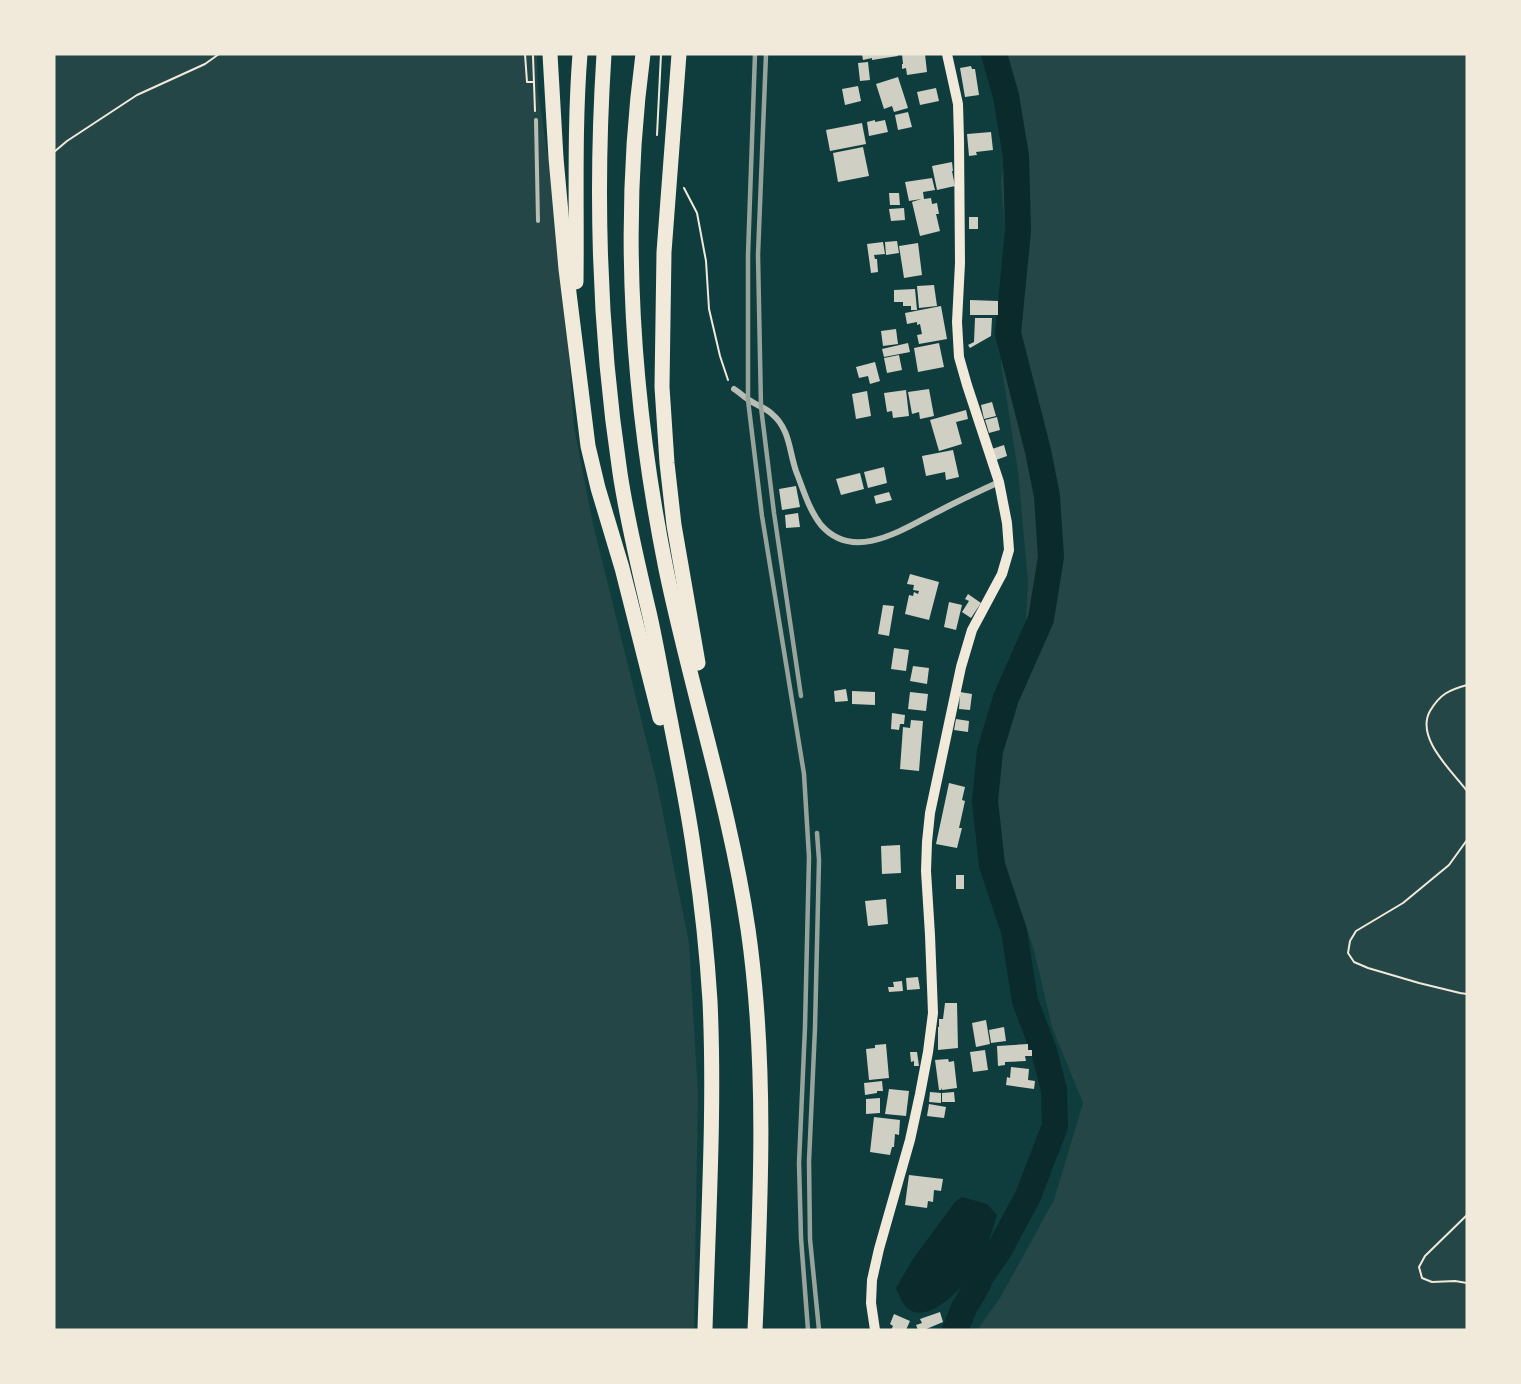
<svg xmlns="http://www.w3.org/2000/svg" width="1521" height="1384" font-family="Jost,sans-serif">
	<style>
		.green { fill: #244646 }
		.water { fill: #0a2a2b }
		.lines { fill: none; stroke-linecap: round; stroke-linejoin: round }
		.river { stroke: #0a2a2b; stroke-width: 26 }
		.building { fill: #cfcfc3 }
		.path { stroke: #f1e9da; stroke-width: 2 }
		.service { stroke: #b8beb3; stroke-width: 4 }
		.minor { stroke: #b8beb3; stroke-width: 6 }
		.secondary { stroke: #f1e9da; stroke-width: 10 }
		.motorway { stroke: #f1e9da; stroke-width: 15 }
		.rail { stroke: #97a49c; stroke-width: 4.5 }
	</style>
	<rect width="100%" height="100%" fill="#0f3d3e"/>
	<g class="green">
		<polygon points="54,54 537,54 538,91 561,245 574,427 593,524 656,779 689,943 698,1094 694,1330 54,1330"/>
		<polygon points="1000,54 1467,54 1467,1330 977,1330 1000,1298 1054,1200 1083,1103 1052,1027 1034,950 1005,867 993,771 1022,685 1028,582 1018,471 1001,363 1006,245 1001,182 1014,97"/>
	</g>
	<path class="water" d="M962,1197L987,1204L997,1215C991,1234 986,1255 974,1271C963,1287 928,1326 907,1308C902,1303 899,1295 896,1288L913,1259L955,1202Z"/>
	<g class="lines">
		<polyline class="river" points="955,1330 964,1308 977,1286 981,1276 998,1252 1028,1196 1055,1126 1054,1090 1044,1051 1025,1001 1014,931 992,865 985,801 990,751 1006,698 1041,619 1051,557 1047,496 1038,451 1008,333 1018,231 1016,156 1006,96 994,54"/>
	</g>
	<g class="building">
		<polygon points="862,54 897,54 898,56 872,60 872,58 863,60"/>
		<polygon points="902,54 925,54 927,72 907,75 906,68 902,69 902,64 903,64"/>
		<polygon points="868,62 870,80 860,81 858,63"/>
		<polygon points="971,66 972,69 975,69 979,95 965,97 960,68"/>
		<polygon points="898,77 908,108 894,112 892,106 884,109 876,84"/>
		<polygon points="858,86 861,101 845,105 842,89"/>
		<polygon points="936,88 939,101 920,105 917,92"/>
		<polygon points="908,112 912,127 898,130 895,115"/>
		<polygon points="875,120 875,122 885,120 888,132 869,136 867,122"/>
		<polygon points="862,123 866,144 830,151 826,130"/>
		<polygon points="991,132 993,150 976,152 977,155 969,156 967,134"/>
		<polygon points="863,147 869,176 838,182 833,153"/>
		<polygon points="952,162 953,171 952,171 955,186 937,190 932,166"/>
		<polygon points="932,178 935,190 923,192 924,199 931,198 932,204 937,203 939,214 936,214 940,231 920,236 912,202 921,199 909,201 905,182"/>
		<polygon points="889,193 899,193 900,205 890,205"/>
		<polygon points="904,208 905,220 891,221 889,209"/>
		<rect x="969" y="217" width="9" height="12"/>
		<polygon points="897,241 899,253 886,255 885,242"/>
		<polygon points="883,242 885,254 874,255 875,259 877,259 878,272 871,273 867,244"/>
		<polygon points="918,243 922,275 904,278 899,246"/>
		<polygon points="934,285 937,306 919,308 917,286"/>
		<polygon points="915,289 917,310 911,310 911,306 903,306 903,302 894,302 894,290"/>
		<polygon points="970,300 998,301 998,315 970,315"/>
		<polygon points="941,306 947,339 919,344 917,335 922,334 920,324 917,325 917,322 907,324 905,313"/>
		<polygon points="975,318 992,318 991,336 970,348 968,345 974,342"/>
		<polygon points="896,329 898,344 883,346 881,331"/>
		<polygon points="908,343 910,352 884,357 882,349"/>
		<polygon points="939,343 944,367 918,372 914,348"/>
		<polygon points="899,355 902,370 887,373 884,358"/>
		<polygon points="875,362 880,381 870,384 868,376 859,378 856,367"/>
		<polygon points="929,389 934,416 920,419 919,412 912,414 908,392"/>
		<polygon points="906,390 909,416 893,418 892,411 887,412 884,393"/>
		<polygon points="867,391 871,416 856,419 852,394"/>
		<polygon points="992,402 996,416 984,419 981,405"/>
		<polygon points="966,410 968,419 956,422 962,444 939,451 930,420"/>
		<polygon points="997,417 1000,430 989,433 985,420"/>
		<polygon points="1004,445 1007,456 996,460 992,449"/>
		<polygon points="953,450 959,477 946,480 945,472 926,476 922,456"/>
		<polygon points="884,467 887,483 868,488 864,472"/>
		<polygon points="860,473 864,489 841,495 836,479"/>
		<polygon points="796,486 800,507 782,510 779,489"/>
		<polygon points="889,492 892,500 876,504 874,496"/>
		<polygon points="798,513 800,527 786,528 785,515"/>
		<polygon points="910,574 939,582 929,620 905,614 909,595 913,596 914,592 918,594 919,591 913,590 914,585 907,584"/>
		<polygon points="968,594 981,603 971,618 962,612 969,601 965,599"/>
		<polygon points="949,602 962,605 956,630 944,627"/>
		<polygon points="883,605 894,606 889,636 878,634"/>
		<polygon points="894,648 909,650 906,671 891,669"/>
		<polygon points="913,666 929,668 927,684 910,681"/>
		<polygon points="846,689 848,701 835,702 834,691"/>
		<polygon points="852,691 875,692 875,705 852,704"/>
		<polygon points="910,692 928,694 926,711 908,709"/>
		<polygon points="960,692 972,694 970,710 959,709"/>
		<polygon points="892,713 905,715 904,724 900,724 899,730 891,729"/>
		<polygon points="956,719 969,721 968,732 954,730"/>
		<polygon points="911,720 923,721 919,771 900,769 903,727 910,728"/>
		<polygon points="949,783 965,787 962,800 965,801 959,828 962,828 957,848 936,844"/>
		<polygon points="900,845 901,873 882,874 881,846"/>
		<rect x="956" y="875" width="8" height="14"/>
		<polygon points="886,899 888,924 868,926 865,901"/>
		<polygon points="918,977 920,989 907,990 906,978"/>
		<polygon points="902,981 903,991 889,992 888,987 894,987 893,982"/>
		<polygon points="945,1003 957,1003 958,1048 938,1050 938,1027 939,1027 939,1019 943,1019"/>
		<polygon points="986,1020 990,1044 976,1047 972,1023"/>
		<polygon points="1004,1027 1006,1041 991,1043 989,1030"/>
		<polygon points="886,1044 889,1078 869,1080 866,1049 875,1048 875,1045"/>
		<polygon points="1028,1044 1028,1050 1032,1050 1032,1056 1025,1056 1026,1061 1005,1062 1005,1065 998,1066 997,1046"/>
		<polygon points="985,1050 988,1070 973,1072 970,1052"/>
		<polygon points="910,1052 917,1052 919,1066 914,1066 914,1061 911,1062"/>
		<polygon points="948,1059 949,1062 954,1061 957,1088 942,1090 941,1088 941,1090 939,1090 935,1060"/>
		<polygon points="1011,1067 1029,1069 1028,1080 1035,1081 1034,1089 1006,1085 1007,1077 1010,1078"/>
		<polygon points="882,1081 883,1091 877,1091 877,1093 865,1095 864,1083"/>
		<polygon points="889,1089 909,1091 906,1116 885,1114"/>
		<polygon points="930,1092 941,1093 941,1103 929,1102"/>
		<polygon points="954,1092 955,1102 942,1102 942,1093"/>
		<polygon points="880,1098 880,1113 866,1114 866,1099"/>
		<polygon points="929,1104 946,1107 944,1118 927,1116"/>
		<polygon points="874,1117 900,1120 899,1135 895,1134 894,1147 892,1147 890,1155 870,1152"/>
		<polygon points="909,1175 943,1179 941,1191 934,1190 933,1202 928,1201 927,1208 905,1205"/>
		<polygon points="940,1312 943,1322 924,1330 918,1330 916,1325 922,1323 920,1319"/>
		<polygon points="894,1314 910,1321 906,1330 891,1330 893,1326 890,1324"/>
	</g>
	<g class="lines">
		<g class="path">
			<polyline points="525,54 527,82 533,82"/>
			<polyline points="533,56 535,111"/>
			<polyline points="657,135 661,54"/>
			<polyline points="54,152 67,141 137,95 205,64 219,54"/>
			<polyline points="684,188 697,213 706,261 709,309 720,356 728,380"/>
			<path d="M1467,685C1449,690 1440,694 1430,711C1415,738 1452,771 1467,791"/>
			<polyline points="1467,840 1449,865 1403,903 1356,931 1350,941 1348,953 1354,962 1368,968 1419,983 1460,993 1467,994"/>
			<polyline points="1467,1215 1425,1256 1419,1267 1422,1278 1432,1282 1455,1281 1467,1283"/>
		</g>
		<polyline class="service" points="536,120 538,221"/>
		<path class="minor" d="M734,389C739,392 744,397 749,400C756,405 766,408 772,414C790,429 789,451 796,471C803,489 809,510 821,525C855,564 906,527 941,510C960,500 980,491 999,482"/>
		<polyline class="secondary" points="875,1330 871,1303 872,1280 879,1249 910,1140 920,1094 928,1052 933,1013 930,935 926,871 927,842 930,813 961,667 972,630 1002,574 1009,550 1007,523 999,482 967,385 959,357 957,322 960,263 959,139 958,104 947,54"/>
		<g class="motorway">
			<polyline points="550,54 556,158 566,269 588,446 598,488 622,568 660,718"/>
			<path d="M604,54C595,194 599,334 620,473C627,520 638,565 649,612C657,647 663,684 670,719C679,766 689,812 695,859C702,906 707,953 710,1001C715,1110 708,1220 705,1330"/>
			<path d="M643,54C620,226 632,400 666,569C691,690 730,807 748,929C767,1061 761,1197 755,1330"/>
			<polyline points="679,54 664,252 662,387 667,463 674,525 698,663"/>
			<path d="M576,282C577,206 574,130 580,54"/>
		</g>
		<g class="rail">
			<polyline points="755,54 748,255 748,400 762,516 804,774 809,857 805,1027 799,1163 801,1238 808,1330"/>
			<polyline points="766,54 758,255 761,407 774,513 801,696"/>
			<polyline points="817,833 819,860 815,1028 809,1161 810,1239 819,1330"/>
		</g>
	</g>
	<rect width="1521" height="1384" fill="none" stroke="#f1e9da" stroke-width="111"/>
</svg>
